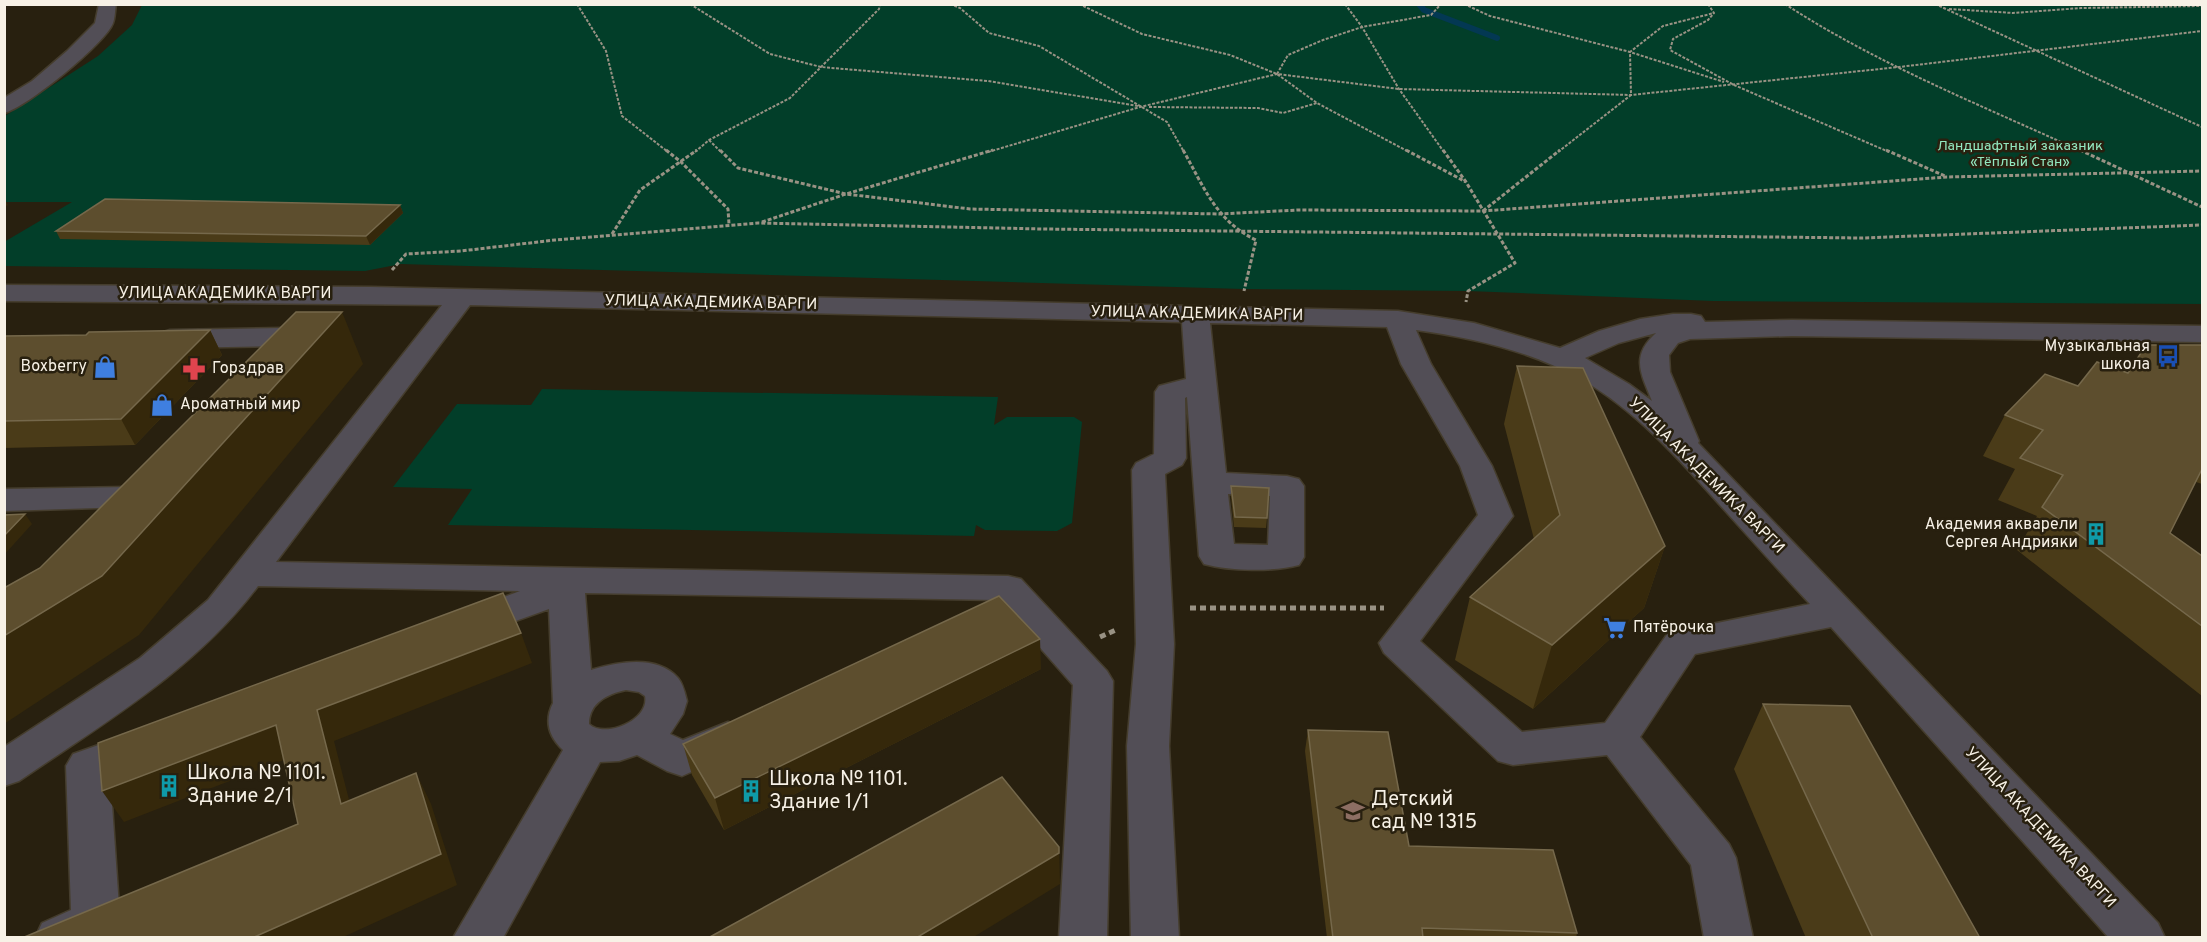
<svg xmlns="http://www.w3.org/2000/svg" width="2207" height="942" font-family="Overpass,sans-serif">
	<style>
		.green { fill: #023e29 }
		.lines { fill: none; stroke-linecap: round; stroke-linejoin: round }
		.stream { stroke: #033853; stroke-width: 6 }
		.minor-casing { stroke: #453d2d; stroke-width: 3 }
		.path-far2 { stroke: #999284; stroke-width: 2; stroke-dasharray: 3 1.5; stroke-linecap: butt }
		.path-far1 { stroke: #999284; stroke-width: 3; stroke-dasharray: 4 2; stroke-linecap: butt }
		.path { stroke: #999284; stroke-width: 5; stroke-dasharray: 6 4; stroke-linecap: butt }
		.minor { fill: #524e56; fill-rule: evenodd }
		.wall { fill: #4a3b18 }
		.shaded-wall { fill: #35280b }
		.building { fill: #5d4e2e; stroke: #75684b; stroke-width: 1.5 }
		.labels { text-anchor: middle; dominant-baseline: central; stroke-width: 5; stroke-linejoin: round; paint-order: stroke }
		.far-park-label { font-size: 14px; fill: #93e8c0; stroke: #28200f }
		.street-label { font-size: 16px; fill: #f7f1e6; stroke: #28200f }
		.poi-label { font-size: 16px; fill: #f7f1e6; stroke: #28200f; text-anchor: end }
		.near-poi-label { font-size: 20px; fill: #f7f1e6; stroke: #28200f; text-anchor: start }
	</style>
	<rect width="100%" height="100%" fill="#28200f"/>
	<g class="green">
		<polygon points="142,5 2202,5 2202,304 1713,301 1468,291 1243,289 401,264 365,271 5,266 4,242 72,202 5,202 5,116 98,56 132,25"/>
		<polygon points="542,389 998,397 994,425 1007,417 1074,417 1082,422 1072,523 1057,531 985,530 976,525 974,536 448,525 472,489 393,487 457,404 531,405"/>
	</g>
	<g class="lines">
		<polyline class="stream" points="1419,4 1424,10 1497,38"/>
		<g class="minor-casing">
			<g id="minor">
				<path d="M99,4H116C115,10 115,18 113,23C106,43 26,108 4,113V98L32,81L67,51L95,23Z"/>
				<path d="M4,285L371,287L1398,311L1474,323L1560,348L1599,331L1640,319L1673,314H1691L1701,316L1705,322L1792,320L2202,326V342L1792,336L1690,339L1678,343L1669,355L1670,372L1699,441L1698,443L2158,923L2165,938H2109L1831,627L1695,654L1640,737L1729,844L1736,858L1753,938H1704L1691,865L1607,755L1513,765L1498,761L1384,653L1379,643L1478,515L1460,466L1401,364L1387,327L1210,323L1226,473L1287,476L1299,479L1304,486V557L1299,565C1274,572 1229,571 1204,564L1199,556L1187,397L1185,398L1186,458L1182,465L1165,474L1174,644L1169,746L1179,938H1131L1127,746L1136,644L1132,470L1136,463L1154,454L1155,392L1159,386L1186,379L1182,322L470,305L276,562L1008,576L1021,579L1107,671L1113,681L1107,938H1059L1073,685L998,600L585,593L591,670C617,662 657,654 678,678C683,684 685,693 687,701L683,714L670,734L683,740L728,722L743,727L749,738L743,749L682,776L667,771L637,755L619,761L600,762L503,938H453L563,750C549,737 544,721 553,703L549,609L468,638L454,634L449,625L454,616L520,591L258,586C196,669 104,723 19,781L4,786V747L140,658L208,600L442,305L4,301ZM1416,330C1474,338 1530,351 1581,379C1635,410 1678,458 1719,504C1749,537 1779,571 1810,604L1668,633L1605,723L1522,732L1420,641L1513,516L1492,466L1431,364ZM1656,333C1630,356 1641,374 1652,401L1629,384L1585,358L1619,343ZM1228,494L1270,496L1268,545L1234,544ZM626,690L639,692L645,696C650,720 605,739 589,724C589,703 607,694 626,690Z"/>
				<polygon points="282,328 292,331 296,337 292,343 282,346 170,348 160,345 156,339 160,333 170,330"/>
				<polygon points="128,487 140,490 145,497 140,504 128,507 4,511 4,489"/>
				<polygon points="141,730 156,734 162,746 156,758 110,775 120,922 113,937 35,938 42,923 71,910 66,766 73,754"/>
			</g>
		</g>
		<g class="path-far2">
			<polyline points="577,4 606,51 622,116 668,152"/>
			<polyline points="690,4 770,54 821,67 988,81 1138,106"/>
			<polyline points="950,4 960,8 989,33 1039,46 1167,122 1184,152"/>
			<polyline points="1079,4 1142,34 1230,55 1277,74 1317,103 1409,152"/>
			<polyline points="1345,4 1362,27 1399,89 1444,152"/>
			<polyline points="1464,4 1490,16 1630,52 1724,82"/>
			<polyline points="1708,4 1714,13 1708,20 1673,39 1670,50 1734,85 1889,152"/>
			<path d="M1785,4C1877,64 1983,106 2083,152"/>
			<polyline points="1935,4 2202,127"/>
			<polyline points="1949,9 2013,13 2081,8 2202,6"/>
			<polyline points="1277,74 1288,55 1323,40 1362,27 1431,15 1441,4"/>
			<polyline points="1149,107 1258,108 1283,113 1317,103"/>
			<polyline points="709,140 721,152"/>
			<polyline points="695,152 709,140 790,98 879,9 880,4"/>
			<polyline points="988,152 1140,107 1277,74 1399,89 1631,95 1899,67 2202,31"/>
			<polyline points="1558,152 1631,95 1630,52 1663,26 1714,13"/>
		</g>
		<g class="path-far1">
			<polyline points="666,150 681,162 728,209 729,224"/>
			<polyline points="720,150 738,168 846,194 970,209 1219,214 1298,210 1483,211 1947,177 2202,171"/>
			<path d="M1183,150C1204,187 1216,221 1256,240L1244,291"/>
			<polyline points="1406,150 1466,182"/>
			<polyline points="1443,150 1466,182 1515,263 1468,291 1466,302"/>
			<polyline points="1886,150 1945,176"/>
			<polyline points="2080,150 2202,207"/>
			<polyline points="1483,211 1560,150"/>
			<polyline points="762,222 846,194 993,150"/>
			<polyline points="612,234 640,190 697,150"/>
			<polyline points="392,270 406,254 461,251 555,240 758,223 1043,229 1862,238 2202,225"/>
		</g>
		<g class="path">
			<polyline points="1190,608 1384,608"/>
			<polyline points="1100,637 1118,629"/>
		</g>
		<use href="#minor" class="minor"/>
	</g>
	<g class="wall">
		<polygon points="400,205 403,213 370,245 60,239 56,231"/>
		<polygon points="210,330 222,355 135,445 4,448 4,336 86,335"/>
		<polygon points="2202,345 2202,484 2196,482 2170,533 2202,556 2202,696 2017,550 2037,516 1998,500 2015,469 1983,456 2005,415 2078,386 2128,373"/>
		<polygon points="1517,366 1665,546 1644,608 1533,709 1455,660 1470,597 1534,539 1504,424"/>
		<polygon points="1231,486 1267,518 1266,528 1234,527 1231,496"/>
		<polygon points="1041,669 724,830 692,775 683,744"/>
		<polygon points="1763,704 1980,938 1806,938 1734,769"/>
		<polygon points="1308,730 1409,846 1577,933 1576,938 1327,938 1305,751"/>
	</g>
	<g class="shaded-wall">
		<polygon points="4,198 8,205 4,207"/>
		<polygon points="400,205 403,213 370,245 366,236"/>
		<polygon points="342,312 363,364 139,635 4,724 4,636"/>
		<polygon points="210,330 222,355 135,445 121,419"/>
		<polygon points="25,514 32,524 4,555 4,536"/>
		<polygon points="1665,546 1644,608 1533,709 1552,645"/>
		<polygon points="521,633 532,663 334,741 358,835 341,804 317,710"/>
		<polygon points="1040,639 1041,669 724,830 715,798"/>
		<polygon points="276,725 294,756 124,822 102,791"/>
		<polygon points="416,773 431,804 457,885 341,938 252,938"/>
		<polygon points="1059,847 1060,884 972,938 916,938"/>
	</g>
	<g class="building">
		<polygon points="105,199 400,205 366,236 56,231"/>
		<polygon points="296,312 342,312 102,576 4,636 4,588 40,568"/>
		<polygon points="210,330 121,419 4,421 4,336 86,335 89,332"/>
		<polygon points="2146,345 2202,345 2202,469 2170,533 2202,556 2202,626 2042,507 2063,475 2020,458 2043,430 2005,415 2045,374 2078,386 2097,362 2128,373"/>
		<polygon points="1517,366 1583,368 1665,546 1552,645 1470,597 1560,515"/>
		<polygon points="1231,486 1269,488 1267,518 1235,517"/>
		<polygon points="25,514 4,536 4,515"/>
		<polygon points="503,593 521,633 317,710 341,804 416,773 441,854 252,938 22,938 298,824 276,725 102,791 98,743"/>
		<polygon points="999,596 1040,639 715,798 683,744"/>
		<polygon points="1763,704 1850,706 1980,938 1873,938"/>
		<polygon points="1308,730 1388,732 1409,846 1553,850 1577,933 1422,928 1423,938 1333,938"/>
		<polygon points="1002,777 1059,847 1059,853 916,938 708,938"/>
	</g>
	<defs>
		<g id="bus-bare" transform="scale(1.8)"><path d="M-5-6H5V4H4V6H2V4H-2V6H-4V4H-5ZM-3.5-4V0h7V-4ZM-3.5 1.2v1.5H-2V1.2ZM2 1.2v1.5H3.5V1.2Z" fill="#1a4fb4" stroke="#28200f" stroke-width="2.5" paint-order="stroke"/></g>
		<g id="shop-bare" transform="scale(1.8)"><path d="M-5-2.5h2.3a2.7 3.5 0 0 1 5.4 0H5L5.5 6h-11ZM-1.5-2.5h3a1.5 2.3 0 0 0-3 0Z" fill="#3f7fe0" stroke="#28200f" stroke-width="2.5" paint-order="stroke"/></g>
		<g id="pharmacy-bare" transform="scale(1.8)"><path d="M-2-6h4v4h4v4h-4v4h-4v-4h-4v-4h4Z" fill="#e0444e" stroke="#28200f" stroke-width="2.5" paint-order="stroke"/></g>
		<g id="building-bare" transform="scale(1.8)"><path d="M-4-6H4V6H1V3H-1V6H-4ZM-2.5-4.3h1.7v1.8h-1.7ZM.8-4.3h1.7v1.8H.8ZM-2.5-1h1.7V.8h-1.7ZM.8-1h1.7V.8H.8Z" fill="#0f9aa8" stroke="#28200f" stroke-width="2.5" paint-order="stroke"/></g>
		<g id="supermarket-bare" transform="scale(1.8)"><path d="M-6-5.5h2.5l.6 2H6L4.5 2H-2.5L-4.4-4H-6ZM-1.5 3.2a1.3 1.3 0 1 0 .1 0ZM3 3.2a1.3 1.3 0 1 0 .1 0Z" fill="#3f7fe0" stroke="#28200f" stroke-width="2.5" paint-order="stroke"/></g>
		<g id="school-bare" transform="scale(1.8)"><path d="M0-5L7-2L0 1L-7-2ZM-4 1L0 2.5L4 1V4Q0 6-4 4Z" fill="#8d6e63" stroke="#28200f" stroke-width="2.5" paint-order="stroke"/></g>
	</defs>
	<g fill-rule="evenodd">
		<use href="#bus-bare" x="2168" y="356"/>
		<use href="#shop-bare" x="105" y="367"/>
		<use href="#pharmacy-bare" x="194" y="369"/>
		<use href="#shop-bare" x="162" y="405"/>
		<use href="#building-bare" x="2096" y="534"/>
		<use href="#supermarket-bare" x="1615" y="628"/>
		<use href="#building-bare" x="169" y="786"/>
		<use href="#building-bare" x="751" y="791"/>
		<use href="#school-bare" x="1353" y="811"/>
	</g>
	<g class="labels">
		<g class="far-park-label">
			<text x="2020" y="146">Ландшафтный заказник<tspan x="2020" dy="16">«Тёплый Стан»</tspan></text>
		</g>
		<g class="street-label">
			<text x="225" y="294">УЛИЦА АКАДЕМИКА ВАРГИ</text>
			<text transform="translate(711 303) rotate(1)">УЛИЦА АКАДЕМИКА ВАРГИ</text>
			<text transform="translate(1197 314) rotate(1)">УЛИЦА АКАДЕМИКА ВАРГИ</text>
			<text transform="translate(1706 476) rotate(45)">УЛИЦА АКАДЕМИКА ВАРГИ</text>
			<text transform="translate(2040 828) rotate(47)">УЛИЦА АКАДЕМИКА ВАРГИ</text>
		</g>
		<g class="poi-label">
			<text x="2150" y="347">Музыкальная<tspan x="2150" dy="18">школа</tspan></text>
			<text x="87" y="367">Boxberry</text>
			<text x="212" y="369" text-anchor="start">Горздрав</text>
			<text x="180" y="405" text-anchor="start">Ароматный мир</text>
			<text x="2078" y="525">Академия акварели<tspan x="2078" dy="18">Сергея Андрияки</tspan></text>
			<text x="1633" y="628" text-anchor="start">Пятёрочка</text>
		</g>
		<g class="near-poi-label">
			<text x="187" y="774">Школа № 1101.<tspan x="187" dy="23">Здание 2/1</tspan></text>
			<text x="769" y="780">Школа № 1101.<tspan x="769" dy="23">Здание 1/1</tspan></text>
			<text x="1371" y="800">Детский<tspan x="1371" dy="23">сад № 1315</tspan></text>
		</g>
	</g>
	<rect width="2207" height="942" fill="none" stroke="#f7f1e6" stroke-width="12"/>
</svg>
